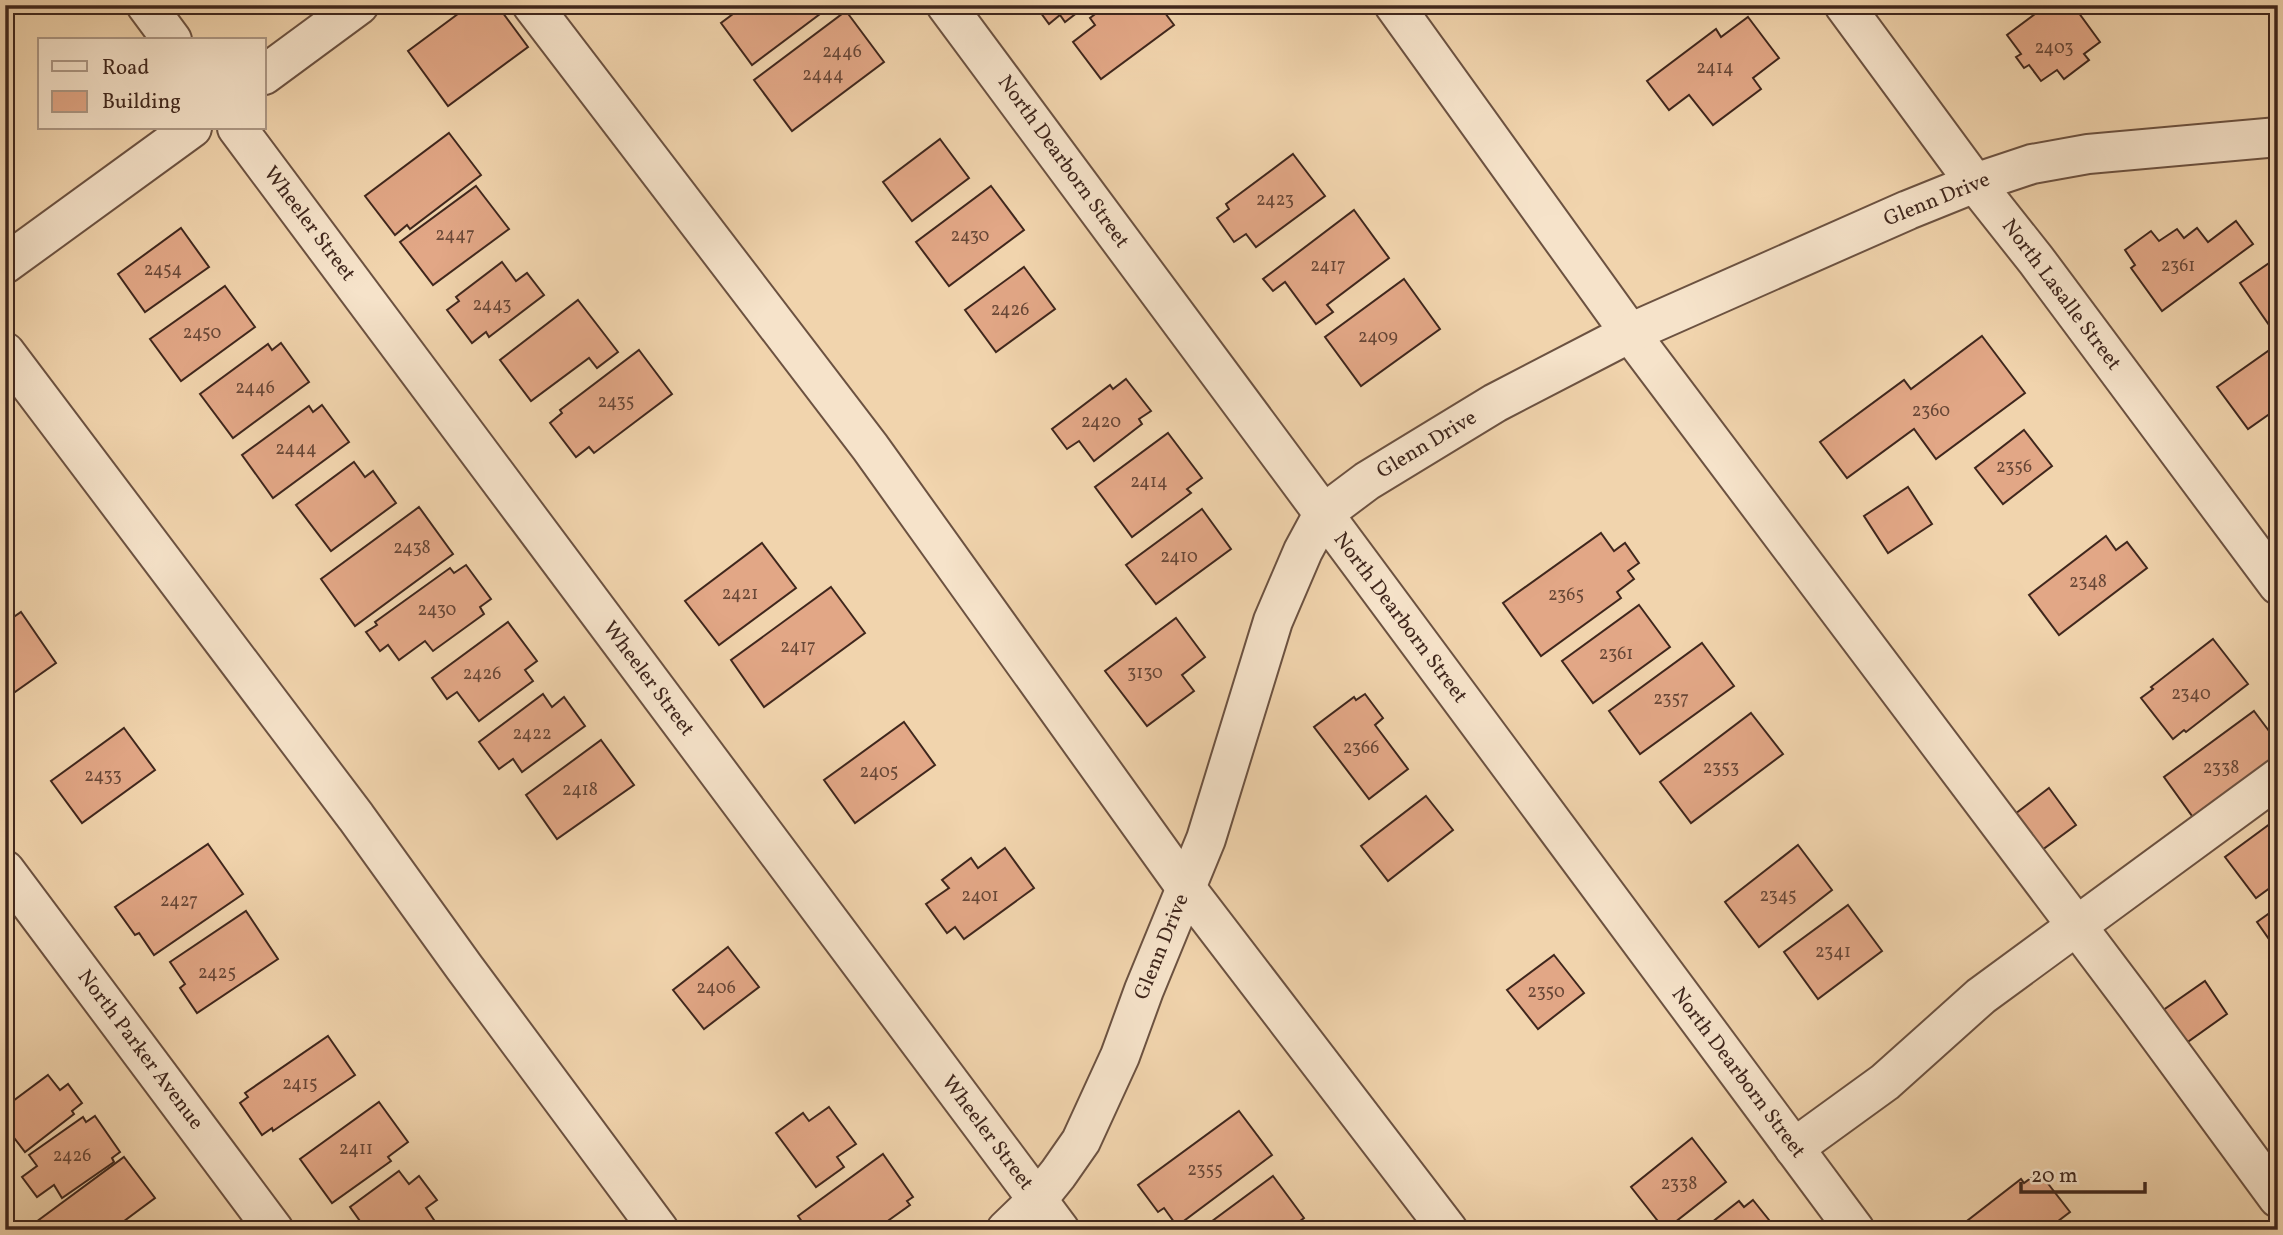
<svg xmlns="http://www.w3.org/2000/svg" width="2283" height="1235" font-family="Vollkorn,serif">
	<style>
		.building { fill: #e2a786; stroke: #40271d; stroke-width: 2 }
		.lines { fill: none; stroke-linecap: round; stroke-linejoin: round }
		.minor-casing { stroke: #6c5241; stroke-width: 42 }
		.minor { stroke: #f6e3ca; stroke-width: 38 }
		.labels { text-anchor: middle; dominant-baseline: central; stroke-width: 5; stroke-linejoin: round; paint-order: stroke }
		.number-label { font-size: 18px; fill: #684737 }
		.street-label { font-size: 21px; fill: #40271d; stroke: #f6e3ca }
	</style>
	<rect width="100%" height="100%" fill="#f1d4ad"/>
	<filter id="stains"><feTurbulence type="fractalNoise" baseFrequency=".00286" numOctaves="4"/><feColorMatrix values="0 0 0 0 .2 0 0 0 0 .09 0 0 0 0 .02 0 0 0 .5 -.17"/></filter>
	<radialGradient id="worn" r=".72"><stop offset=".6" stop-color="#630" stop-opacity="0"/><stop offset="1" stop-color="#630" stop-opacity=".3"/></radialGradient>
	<g class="building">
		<polygon points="470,5 497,5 528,47 448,106 408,51"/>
		<polygon points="745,5 832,5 752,65 721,23"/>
		<polygon points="1035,5 1087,5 1065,22 1060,15 1049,24"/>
		<polygon points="1107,5 1159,5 1174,25 1101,79 1073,42 1095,25 1090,18"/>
		<polygon points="2047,5 2073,5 2100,42 2084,54 2089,60 2064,79 2057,70 2041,81 2029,65 2024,68 2016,57 2021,54 2007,35"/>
		<polygon points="846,11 884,62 792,131 754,80"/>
		<polygon points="1748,17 1779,58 1753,78 1761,89 1713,125 1689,95 1669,110 1647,81 1716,29 1721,37"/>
		<polygon points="449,133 481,175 410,229 407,225 395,235 365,196"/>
		<polygon points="940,139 969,178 912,221 883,182"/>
		<polygon points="1293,154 1325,196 1256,247 1246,234 1234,242 1217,218 1229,209 1226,204"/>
		<polygon points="476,186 509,229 433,285 400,242"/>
		<polygon points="991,186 1024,230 949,286 916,242"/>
		<polygon points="1354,210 1389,258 1327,305 1333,312 1316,324 1285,282 1273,291 1263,279"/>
		<polygon points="2236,221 2253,244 2162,311 2131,268 2135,265 2125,250 2151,231 2159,241 2177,229 2184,238 2197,228 2208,242"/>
		<polygon points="181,228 209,267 145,312 118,274"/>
		<polygon points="2278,257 2278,338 2240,283"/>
		<polygon points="502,262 516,281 527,273 544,295 489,337 486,332 472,343 447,310 459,301 456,297"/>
		<polygon points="1024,267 1055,309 996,352 965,310"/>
		<polygon points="1404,279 1440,329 1361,386 1325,337"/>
		<polygon points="225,286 255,327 181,381 150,339"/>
		<polygon points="578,300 618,352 597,368 589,358 531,401 500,360"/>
		<polygon points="1982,336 2025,393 1936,459 1914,429 1847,478 1820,442 1904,380 1911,389"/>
		<polygon points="281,343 309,382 233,438 200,394 268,344 272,350"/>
		<polygon points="2278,344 2278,408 2248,429 2217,387"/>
		<polygon points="639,350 672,394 594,453 589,447 576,457 550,423 562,413 560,410"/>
		<polygon points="1126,379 1151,411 1139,419 1142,424 1094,461 1079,441 1067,449 1052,429 1110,385 1113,389"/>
		<polygon points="322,405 349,442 273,498 242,455 309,406 313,412"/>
		<polygon points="2024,430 2052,466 2003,504 1975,468"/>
		<polygon points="1168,433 1202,478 1187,489 1191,493 1132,537 1095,487"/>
		<polygon points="354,462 365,477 373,471 396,503 331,551 296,505"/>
		<polygon points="1908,487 1932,524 1888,553 1864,516"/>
		<polygon points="419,507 453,554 355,626 321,579"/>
		<polygon points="1202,509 1231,549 1156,604 1126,565"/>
		<polygon points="1601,533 1614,551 1625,543 1639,563 1628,571 1634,579 1617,592 1621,598 1541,656 1503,603"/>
		<polygon points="2106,536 2116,550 2127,542 2147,568 2059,635 2029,595"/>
		<polygon points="762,543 796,588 719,645 685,601"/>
		<polygon points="466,565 491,599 480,607 484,614 433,651 425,641 399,660 388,645 380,651 366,632 377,625 375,622 450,568 454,573"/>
		<polygon points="831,587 865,633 764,707 731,660"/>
		<polygon points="1639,605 1670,647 1593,703 1562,661"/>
		<polygon points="21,612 56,663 5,699 5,623"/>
		<polygon points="1176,618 1205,657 1182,675 1194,691 1147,726 1105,671"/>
		<polygon points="508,622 537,661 525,670 533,681 479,721 457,692 447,699 432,678"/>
		<polygon points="2213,639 2248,684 2186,732 2184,730 2173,739 2141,698 2153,689 2151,687"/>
		<polygon points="1702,643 1734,686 1640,754 1609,711"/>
		<polygon points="543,694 552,707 564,697 585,726 522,772 513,759 499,769 479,742"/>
		<polygon points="1365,694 1383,718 1375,725 1408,769 1369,799 1314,727 1354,697 1356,700"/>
		<polygon points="2254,711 2278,743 2278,760 2195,820 2164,777"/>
		<polygon points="1751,713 1783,754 1691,823 1660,782"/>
		<polygon points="904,722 935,765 855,823 824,780"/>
		<polygon points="124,728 155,770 82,823 51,781"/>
		<polygon points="601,740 634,785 557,839 526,795"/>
		<polygon points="2049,788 2076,825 2042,850 2015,814"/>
		<polygon points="1426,796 1453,830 1388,881 1361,846"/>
		<polygon points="2278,818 2278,882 2256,898 2225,857"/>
		<polygon points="208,844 243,894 154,955 139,933 135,935 115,907"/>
		<polygon points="1798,845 1832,890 1759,947 1725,902"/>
		<polygon points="1005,848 1034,888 964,939 955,927 947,933 926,904 949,888 942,880 971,858 978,868"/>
		<polygon points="1848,905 1882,951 1818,999 1784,952"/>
		<polygon points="2278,907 2278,952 2257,922"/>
		<polygon points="246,911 278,959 197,1013 180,988 185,984 170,962"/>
		<polygon points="728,947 759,987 704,1029 673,990"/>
		<polygon points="1554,955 1584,993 1538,1029 1507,990"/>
		<polygon points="2205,981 2227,1014 2182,1046 2159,1013"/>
		<polygon points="328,1036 355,1075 273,1131 272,1128 262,1135 240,1103 248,1097 245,1093"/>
		<polygon points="48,1075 60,1090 68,1084 82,1103 72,1111 74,1114 25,1152 5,1126 5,1107"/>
		<polygon points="379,1102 408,1142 388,1157 391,1161 332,1203 300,1159"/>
		<polygon points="829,1107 856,1144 837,1157 844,1167 816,1187 776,1133 803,1113 809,1121"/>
		<polygon points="1239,1111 1272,1155 1177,1226 1164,1208 1158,1212 1138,1185"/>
		<polygon points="95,1116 120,1152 112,1158 114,1162 62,1198 54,1185 37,1197 22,1177 37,1166 29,1155 83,1117 86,1122"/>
		<polygon points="1692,1138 1726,1182 1665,1230 1631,1187"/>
		<polygon points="883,1154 913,1197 907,1201 910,1205 875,1230 808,1230 798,1216"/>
		<polygon points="124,1157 155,1198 112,1230 41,1230 36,1222"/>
		<polygon points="399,1171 409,1184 419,1176 437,1200 426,1208 436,1223 426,1230 352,1230 362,1224 350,1207"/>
		<polygon points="2039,1172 2070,1212 2053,1225 2055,1228 2053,1230 1967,1230 1963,1224 2021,1179 2024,1183"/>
		<polygon points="1273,1176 1304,1218 1288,1230 1200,1230"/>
		<polygon points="1753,1200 1777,1230 1702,1230 1739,1201 1744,1207"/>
	</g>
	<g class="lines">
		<g class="minor-casing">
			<g id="minor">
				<polyline points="146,5 172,40"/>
				<polyline points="532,5 870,447 1186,888 1448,1230"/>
				<polyline points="946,5 1855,1230"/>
				<polyline points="1394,5 1630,333 2134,1002 2278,1198"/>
				<polyline points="1844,5 1975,183 2036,260 2278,585"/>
				<polyline points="264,75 359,5"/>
				<polyline points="237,128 1060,1230"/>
				<polyline points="5,264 192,128"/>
				<polyline points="5,352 356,817 464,967 659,1230"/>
				<polyline points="5,870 274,1230"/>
				<polyline points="1794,1148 1885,1082 1981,996 2278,778"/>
				<polyline points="1006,1230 1037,1200 1058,1174 1081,1141 1120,1056 1144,990 1206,839 1273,621 1303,551 1323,514 1367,481 1495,403 1630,333 1908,210 1975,183 2032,164 2088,154 2278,137"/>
			</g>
		</g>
		<use href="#minor" class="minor"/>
	</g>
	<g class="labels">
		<g class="number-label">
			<text x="2054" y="48">2403</text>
			<text x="842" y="52">2446</text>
			<text x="1715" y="68">2414</text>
			<text x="823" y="75">2444</text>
			<text x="1275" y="200">2423</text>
			<text x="455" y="235">2447</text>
			<text x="970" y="236">2430</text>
			<text x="1328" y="266">2417</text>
			<text x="2178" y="266">2361</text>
			<text x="163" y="270">2454</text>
			<text x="492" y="305">2443</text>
			<text x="1010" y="310">2426</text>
			<text x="202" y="333">2450</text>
			<text x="1378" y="337">2409</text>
			<text x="255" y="388">2446</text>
			<text x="616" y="402">2435</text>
			<text x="1931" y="411">2360</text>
			<text x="1101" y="422">2420</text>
			<text x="296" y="449">2444</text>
			<text x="2014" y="467">2356</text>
			<text x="1149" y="482">2414</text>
			<text x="412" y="548">2438</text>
			<text x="1179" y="557">2410</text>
			<text x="2088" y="582">2348</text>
			<text x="740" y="594">2421</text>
			<text x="1566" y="595">2365</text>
			<text x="437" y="610">2430</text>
			<text x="798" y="647">2417</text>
			<text x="1616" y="654">2361</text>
			<text x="1145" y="673">3130</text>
			<text x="482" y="674">2426</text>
			<text x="2191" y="694">2340</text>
			<text x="1671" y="699">2357</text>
			<text x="532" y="734">2422</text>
			<text x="1361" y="748">2366</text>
			<text x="1721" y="768">2353</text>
			<text x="2221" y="768">2338</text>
			<text x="879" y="772">2405</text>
			<text x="103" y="776">2433</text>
			<text x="580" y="790">2418</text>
			<text x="980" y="896">2401</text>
			<text x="1778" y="896">2345</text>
			<text x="179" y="901">2427</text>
			<text x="1833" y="952">2341</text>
			<text x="217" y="973">2425</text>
			<text x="716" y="988">2406</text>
			<text x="1546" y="992">2350</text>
			<text x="300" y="1084">2415</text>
			<text x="356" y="1149">2411</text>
			<text x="72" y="1156">2426</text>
			<text x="1205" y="1170">2355</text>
			<text x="1679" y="1184">2338</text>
		</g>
		<g class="street-label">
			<text transform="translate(1063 162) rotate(54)">North Dearborn Street</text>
			<text transform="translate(1937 200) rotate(-22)">Glenn Drive</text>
			<text transform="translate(309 224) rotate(53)">Wheeler Street</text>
			<text transform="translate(2061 295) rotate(53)">North Lasalle Street</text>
			<text transform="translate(1427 445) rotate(-31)">Glenn Drive</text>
			<text transform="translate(1400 618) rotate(53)">North Dearborn Street</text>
			<text transform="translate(648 679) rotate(53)">Wheeler Street</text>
			<text transform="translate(1162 947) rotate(-68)">Glenn Drive</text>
			<text transform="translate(140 1050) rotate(53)">North Parker Avenue</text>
			<text transform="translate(1738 1073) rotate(53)">North Dearborn Street</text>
			<text transform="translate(987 1133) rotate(53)">Wheeler Street</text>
		</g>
	</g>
	<rect width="2283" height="1235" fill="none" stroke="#f1d4ad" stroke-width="28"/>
	<rect x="7" y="7" width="2269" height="1221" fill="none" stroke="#40271d" stroke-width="3.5"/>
	<rect x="14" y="14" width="2255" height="1207" fill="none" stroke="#40271d" stroke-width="2"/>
	<rect x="38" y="38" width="228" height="91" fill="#f6e3ca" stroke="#ad9885" stroke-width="2"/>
	<rect x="52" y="61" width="35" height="10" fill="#f6e3ca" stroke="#ad9885" stroke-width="2"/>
	<text x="102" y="74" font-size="21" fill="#40271d">Road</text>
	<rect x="52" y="91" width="35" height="21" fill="#e2a786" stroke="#ad9885" stroke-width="2"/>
	<text x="102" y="108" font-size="21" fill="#40271d">Building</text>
	<path d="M2021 1182v10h124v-10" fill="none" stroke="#40271d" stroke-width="3.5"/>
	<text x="2031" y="1182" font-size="21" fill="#40271d" stroke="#f6e3ca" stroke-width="5" paint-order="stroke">20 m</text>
	<rect width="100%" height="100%" filter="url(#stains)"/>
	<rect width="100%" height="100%" fill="url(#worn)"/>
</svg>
